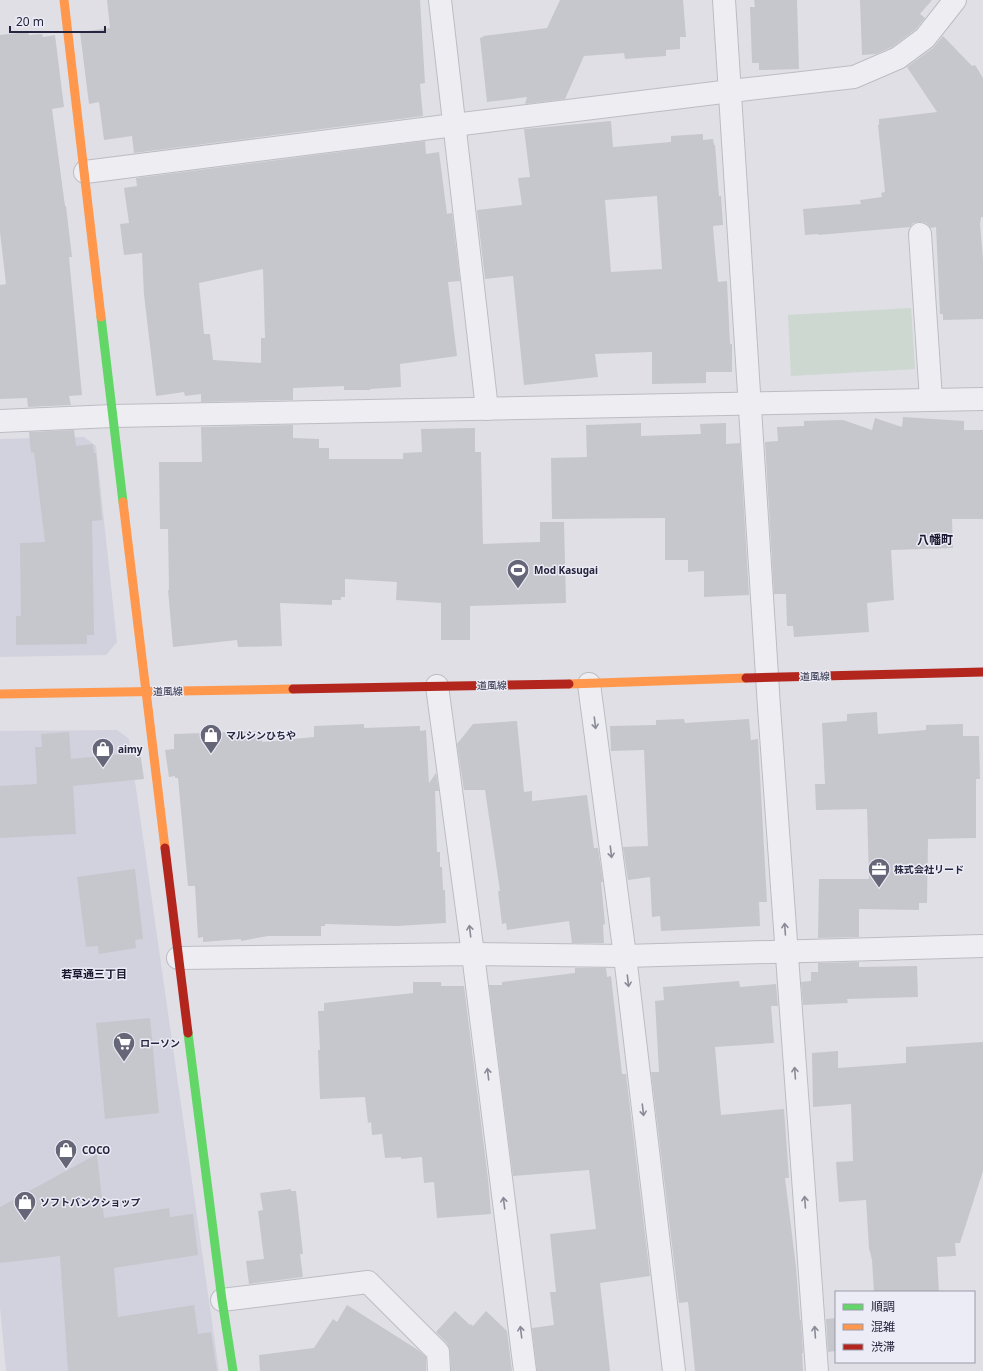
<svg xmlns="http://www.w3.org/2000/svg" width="983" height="1371" font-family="'Noto Sans','Noto Sans JP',sans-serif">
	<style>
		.built { fill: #d2d2de }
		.green { fill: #ccd8d0 }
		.building { fill: #c6c6cd; fill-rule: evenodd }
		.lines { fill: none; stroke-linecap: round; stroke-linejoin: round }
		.street-casing { stroke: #bcbcc3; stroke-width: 24 }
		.street { stroke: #eeeef2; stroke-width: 22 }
		.fast { stroke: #63d668; stroke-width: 9 }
		.slow { stroke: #ff974d; stroke-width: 9 }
		.jam { stroke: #b3261e; stroke-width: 9 }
		.oneway { stroke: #8a8a98 }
		.labels { text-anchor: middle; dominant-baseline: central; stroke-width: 3; stroke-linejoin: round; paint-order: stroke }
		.poi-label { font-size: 10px; font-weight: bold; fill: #25253f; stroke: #ebecf5; text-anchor: start }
		.street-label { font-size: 10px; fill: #25253f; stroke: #ebecf5 }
		.neighbourhood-label { font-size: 11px; font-weight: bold; fill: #18172f; stroke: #ebecf5 }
		.quarter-label { font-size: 12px; font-weight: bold; fill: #18172f; stroke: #ebecf5 }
	</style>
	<rect width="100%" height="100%" fill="#dfdfe5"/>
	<g class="built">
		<polygon points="84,437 96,446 117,642 106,655 0,657 0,439"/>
		<polygon points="117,730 129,739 219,1371 6,1371 0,1307 0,731"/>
	</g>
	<polygon class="green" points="911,308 915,369 791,376 788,315"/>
	<g class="building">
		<polygon points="107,0 420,0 425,83 420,84 423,116 134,153 132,136 104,140 99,102 89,104 80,32 110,28"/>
		<polygon points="560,0 683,0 686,37 680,37 680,49 666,50 666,56 625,59 624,53 584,56 565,99 525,104 527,97 487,102 480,38 483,37 483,36 547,28"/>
		<polygon points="754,0 797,0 799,69 759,70 759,63 752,63 750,7 755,7"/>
		<polygon points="860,0 932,0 920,14 925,18 916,29 892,47 876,54 862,55"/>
		<polygon points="28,32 29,35 42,34 43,37 55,35 64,107 52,109 65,206 66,206 72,257 69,257 82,395 69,396 71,405 28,407 27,398 0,399 0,285 6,284 0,232 0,35"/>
		<polygon points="943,36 972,66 975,65 983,78 983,217 981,217 980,224 983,260 983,319 943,320 943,314 940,314 936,227 931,228 926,223 920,222 913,223 910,227 818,235 818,234 805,235 803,209 861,204 860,200 882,197 881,193 885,192 878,125 879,125 879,119 937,112 907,67 933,48"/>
		<path d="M611,121L613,147L671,142V136L703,134V140L713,139L714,145H715L719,196H721L723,225L713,226L715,251L718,282L727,281L730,344H732V372H706V383L652,384V352L595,354L598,377L524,385L513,276L485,279L477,210L522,205L518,178L530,177L524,129ZM657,196L662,269L611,272L605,200Z"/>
		<path d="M425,141L426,154L439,152L447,214L452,213L460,281L448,282L457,356L400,364L401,387L370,389V390H344V386L293,388V400L201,402V394L185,396L184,392L156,396L144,295L142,253L124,255L120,224L129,223L124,188L137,186L136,178ZM263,269L265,338H261V363L213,360L210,334H204L199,283Z"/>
		<polygon points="903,417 964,421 964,430 983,430 983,519 952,519 953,548 891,550 894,600 867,603 869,632 794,637 793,626 787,626 786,594 774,594 765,442 778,441 777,427 804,426 804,421 843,420 872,430 875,418 902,427"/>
		<polygon points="641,423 641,436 701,434 700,424 726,423 726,444 740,443 749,595 704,597 704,571 688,572 688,560 665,560 665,518 552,519 551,458 587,457 586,425"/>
		<polygon points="293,425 293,438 319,439 319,448 329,448 329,459 403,459 403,453 422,452 421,429 475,428 475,452 481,452 483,544 540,542 540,522 564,522 566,603 470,606 470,640 441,640 441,603 396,600 397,582 345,579 345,597 341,597 341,600 332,600 332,605 280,603 282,646 238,647 237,640 173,647 168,590 169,590 168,529 160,529 159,462 202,462 201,427"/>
		<polygon points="74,430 76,446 93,444 94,453 96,453 102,520 92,521 94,635 87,635 87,644 16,645 16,616 21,616 20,543 45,542 34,452 31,453 29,432"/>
		<polygon points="877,712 878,734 926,730 926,725 963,724 963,736 979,736 980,779 976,779 976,838 928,839 927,903 919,903 919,910 859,909 859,937 818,938 819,879 869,879 867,809 816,810 815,784 825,784 822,723 847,721 847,714"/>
		<polygon points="684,719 685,723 749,719 751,740 758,739 767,902 759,902 760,926 661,931 660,916 652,917 650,877 628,880 623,847 648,846 644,750 611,751 610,726 656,725 656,720"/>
		<polygon points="517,721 524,792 532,791 532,801 587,795 594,848 598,848 603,882 601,882 605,924 603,925 604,943 572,943 569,921 507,930 506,923 502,924 498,891 500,891 485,790 464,790 457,744 473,724"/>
		<polygon points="364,724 364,728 420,726 420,731 426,730 429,783 436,773 439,791 435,791 437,852 440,852 440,867 442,867 443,890 445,890 446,923 397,926 325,924 325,926 321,926 321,936 268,936 241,941 241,939 203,942 203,937 198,938 195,886 188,886 178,778 175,778 175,776 169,777 165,750 174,749 174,734 261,731 262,742 314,737 314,726"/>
		<polygon points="69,732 71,759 140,752 144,779 73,786 76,834 0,838 0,786 37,784 35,747 42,747 41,734"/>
		<polygon points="135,869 143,939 135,940 136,948 99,954 98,946 86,947 77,877"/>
		<polygon points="859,962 859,967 917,966 918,997 847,999 848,1003 803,1005 801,982 811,981 811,972 818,972 818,963"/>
		<polygon points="575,968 606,968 607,977 611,976 622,1074 626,1074 650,1276 600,1283 610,1371 537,1371 532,1328 554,1325 550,1292 556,1292 550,1234 596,1229 589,1170 513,1176 489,985 502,985 502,982 575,973"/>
		<polygon points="739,981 740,987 776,984 778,1006 771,1006 774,1043 715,1047 721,1115 784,1109 789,1178 785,1178 796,1267 800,1320 801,1320 803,1353 802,1353 803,1371 695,1371 688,1302 679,1303 651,1072 659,1072 655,1001 664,1000 663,987"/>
		<polygon points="413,982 441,982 441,986 464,986 488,1179 491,1214 437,1218 434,1182 424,1183 422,1157 401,1159 401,1157 385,1158 382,1134 372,1135 371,1122 368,1123 365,1097 320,1099 318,1050 320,1050 318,1011 324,1011 324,1003 413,993"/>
		<polygon points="150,1018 159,1113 105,1119 96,1023"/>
		<polygon points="983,1042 983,1171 960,1243 955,1243 956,1256 937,1257 939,1292 874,1292 872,1260 869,1248 866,1200 839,1202 836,1162 853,1161 851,1104 813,1107 812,1053 838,1051 838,1068 906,1063 906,1047"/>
		<polygon points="97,1154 104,1218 169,1208 170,1217 193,1214 198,1255 114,1268 118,1317 194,1305 198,1334 211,1332 217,1371 68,1371 60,1256 0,1263 0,1207"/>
		<polygon points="291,1189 291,1191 296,1191 303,1254 300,1254 303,1277 249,1284 246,1261 264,1259 258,1211 263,1210 260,1193"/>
		<polygon points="347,1305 418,1350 426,1357 426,1371 260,1371 259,1355 314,1348 333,1319 337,1322"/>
		<polygon points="455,1311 470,1325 471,1324 473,1326 486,1311 507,1331 512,1371 451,1371 450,1351 447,1343 436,1332"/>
		<polygon points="836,1318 836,1351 828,1352 826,1319"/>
	</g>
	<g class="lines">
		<g class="street-casing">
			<g id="street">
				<polyline points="440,0 487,409"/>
				<polyline points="724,0 769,707 817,1371"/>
				<polyline points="85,172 454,125 731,91 854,77 898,58 925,38 955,0"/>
				<polyline points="920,234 931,399"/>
				<polyline points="0,421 112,416 983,399"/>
				<polyline points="589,684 625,956 674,1371"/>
				<polyline points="437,686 473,954 525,1371"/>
				<polyline points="178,958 473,954 625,956 983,946"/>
				<polyline points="222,1300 368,1282 438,1352 439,1371"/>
			</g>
		</g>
		<use href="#street" class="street"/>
		<g class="fast">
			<polyline points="101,317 123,502"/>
			<polyline points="188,1033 222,1300 233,1371"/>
		</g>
		<g class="slow">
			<polyline points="64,0 101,317"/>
			<polyline points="123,502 165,848"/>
			<polyline points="569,684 746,678"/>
			<polyline points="0,694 293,689"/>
		</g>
		<g class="jam">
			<polyline points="746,678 983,672"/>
			<polyline points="293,689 569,684"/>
			<polyline points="165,848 188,1033"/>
		</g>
	</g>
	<defs><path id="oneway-shaft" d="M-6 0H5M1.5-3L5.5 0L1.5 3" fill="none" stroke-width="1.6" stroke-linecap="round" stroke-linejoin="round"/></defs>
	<g class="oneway">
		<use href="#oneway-shaft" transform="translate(595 723) rotate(83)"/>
		<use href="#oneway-shaft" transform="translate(611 852) rotate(83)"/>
		<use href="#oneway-shaft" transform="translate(785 929) rotate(-94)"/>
		<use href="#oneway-shaft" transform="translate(470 931) rotate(-97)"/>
		<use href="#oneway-shaft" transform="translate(628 981) rotate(83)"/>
		<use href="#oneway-shaft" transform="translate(795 1073) rotate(-94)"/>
		<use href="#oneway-shaft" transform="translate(488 1074) rotate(-97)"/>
		<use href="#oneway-shaft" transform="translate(643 1110) rotate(83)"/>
		<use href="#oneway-shaft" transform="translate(805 1202) rotate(-94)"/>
		<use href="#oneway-shaft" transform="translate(504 1203) rotate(-97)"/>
		<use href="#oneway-shaft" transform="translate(521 1332) rotate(-97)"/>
		<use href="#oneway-shaft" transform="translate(815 1332) rotate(-94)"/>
	</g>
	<defs>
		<g id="stadium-pin" transform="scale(1.15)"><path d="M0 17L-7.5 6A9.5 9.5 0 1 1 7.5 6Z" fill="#666679" stroke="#ebecf5"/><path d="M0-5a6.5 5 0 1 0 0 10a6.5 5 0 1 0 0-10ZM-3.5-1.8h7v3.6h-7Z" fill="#fff"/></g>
		<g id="shop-pin" transform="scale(1.15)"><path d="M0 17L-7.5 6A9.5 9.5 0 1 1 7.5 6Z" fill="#666679" stroke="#ebecf5"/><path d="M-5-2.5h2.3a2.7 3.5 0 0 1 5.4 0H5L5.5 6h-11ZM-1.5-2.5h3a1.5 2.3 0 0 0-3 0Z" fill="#fff"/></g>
		<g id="office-pin" transform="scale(1.15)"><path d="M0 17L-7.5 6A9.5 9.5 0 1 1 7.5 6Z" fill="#666679" stroke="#ebecf5"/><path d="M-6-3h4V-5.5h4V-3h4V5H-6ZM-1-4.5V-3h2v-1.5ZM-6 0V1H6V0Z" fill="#fff"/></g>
		<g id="supermarket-pin" transform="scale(1.15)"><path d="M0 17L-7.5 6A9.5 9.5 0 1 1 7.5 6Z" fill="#666679" stroke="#ebecf5"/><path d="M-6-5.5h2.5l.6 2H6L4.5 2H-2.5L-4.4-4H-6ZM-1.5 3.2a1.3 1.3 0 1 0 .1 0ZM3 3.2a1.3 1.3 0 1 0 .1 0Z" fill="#fff"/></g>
	</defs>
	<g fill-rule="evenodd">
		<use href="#stadium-pin" x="518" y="570"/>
		<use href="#shop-pin" x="211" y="735"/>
		<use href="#shop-pin" x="103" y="749"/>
		<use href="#office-pin" x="879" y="869"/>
		<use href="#supermarket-pin" x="124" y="1043"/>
		<use href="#shop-pin" x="66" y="1150"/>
		<use href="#shop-pin" x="25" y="1202"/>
	</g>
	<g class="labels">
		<g class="poi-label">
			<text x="534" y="570">Mod Kasugai</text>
			<text x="226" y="735">マルシンひちや</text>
			<text x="118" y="749">aimy</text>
			<text x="894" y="869">株式会社リード</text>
			<text x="140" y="1043">ローソン</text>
			<text x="82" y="1150">COCO</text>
			<text x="40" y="1202">ソフトバンクショップ</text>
		</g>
		<g class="street-label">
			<text transform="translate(815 676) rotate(-1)">道風線</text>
			<text transform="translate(492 685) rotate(-1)">道風線</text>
			<text transform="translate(168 691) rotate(-1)">道風線</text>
		</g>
		<g class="neighbourhood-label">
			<text x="94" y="973">若草通三丁目</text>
		</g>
		<g class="quarter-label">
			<text x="935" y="539">八幡町</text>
		</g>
	</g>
	<rect x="835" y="1291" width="140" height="72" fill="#ebecf5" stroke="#9c9cac"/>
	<rect x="843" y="1304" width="20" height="6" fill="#63d668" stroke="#9c9cac"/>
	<text x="871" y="1311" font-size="12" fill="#25253f">順調</text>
	<rect x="843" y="1324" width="20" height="6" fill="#ff974d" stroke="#9c9cac"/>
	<text x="871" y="1331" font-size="12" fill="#25253f">混雑</text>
	<rect x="843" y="1344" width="20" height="6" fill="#b3261e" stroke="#9c9cac"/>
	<text x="871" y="1351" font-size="12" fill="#25253f">渋滞</text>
	<path d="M10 26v6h95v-6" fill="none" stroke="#25253f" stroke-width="2"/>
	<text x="16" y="26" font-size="12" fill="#25253f" stroke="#ebecf5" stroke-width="3" paint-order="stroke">20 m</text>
</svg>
